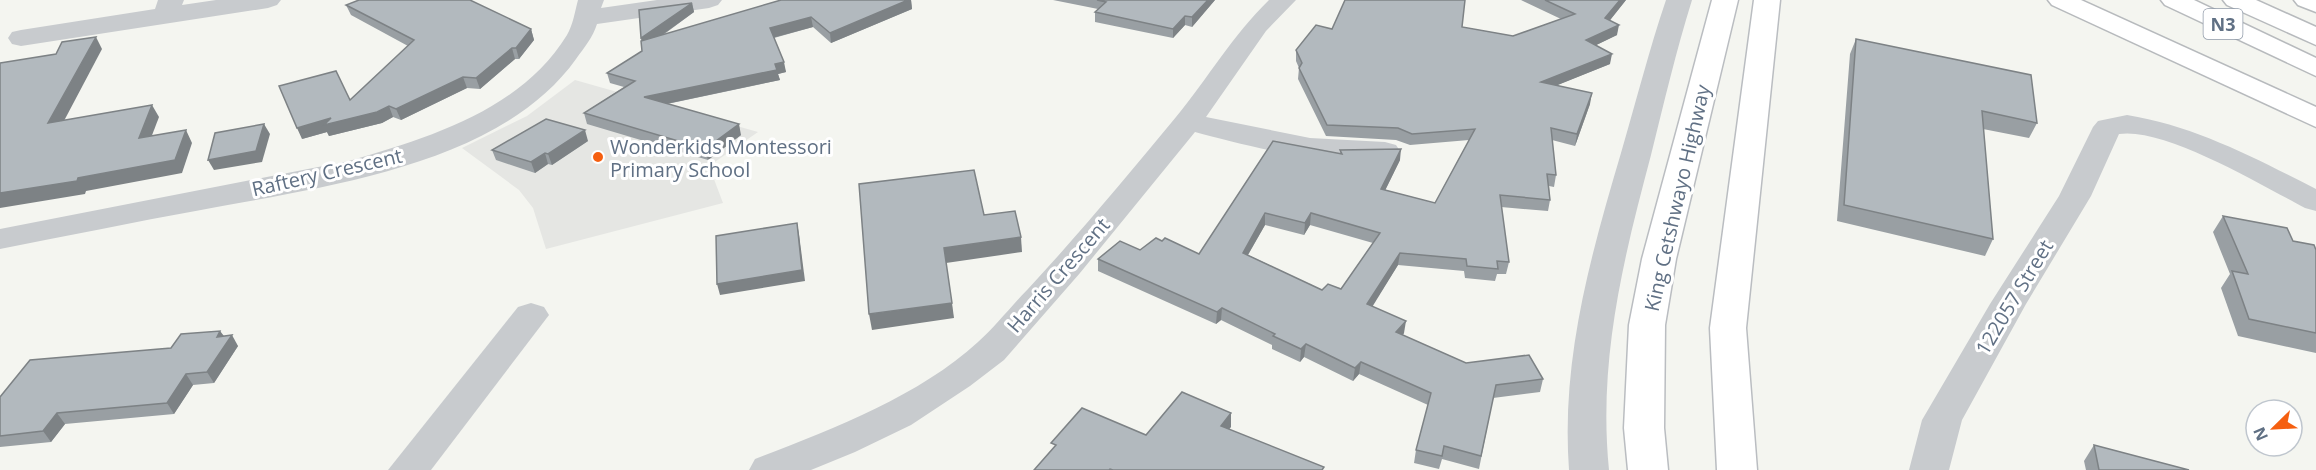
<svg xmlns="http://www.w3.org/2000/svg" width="2316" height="470" font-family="'Open Sans',sans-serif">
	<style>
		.built { fill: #e5e6e3 }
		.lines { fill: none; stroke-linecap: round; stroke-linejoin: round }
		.major-casing { stroke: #babdc1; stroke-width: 3 }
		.highway-casing { stroke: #b7babd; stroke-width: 3 }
		.minor { fill: #c8cbce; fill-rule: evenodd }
		.major { fill: #fff; fill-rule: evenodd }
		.highway { fill: #fff; fill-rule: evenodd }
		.wall { fill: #999fa3; fill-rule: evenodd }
		.shaded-wall { fill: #7d8285 }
		.building { fill: #b2b9be; stroke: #7d8285; stroke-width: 1.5; fill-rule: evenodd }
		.poi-dot { fill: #f55f10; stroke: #fff; stroke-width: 2 }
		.labels { text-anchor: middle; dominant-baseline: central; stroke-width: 6; stroke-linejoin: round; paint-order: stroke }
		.shield { fill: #fff; stroke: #909ba9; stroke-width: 1.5 }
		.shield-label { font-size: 18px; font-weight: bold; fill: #607084 }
		.poi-label { font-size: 20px; fill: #607084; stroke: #fff; text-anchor: start }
		.street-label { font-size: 20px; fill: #607084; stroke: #fff }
	</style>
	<rect width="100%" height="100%" fill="#f4f5f0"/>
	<polygon class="built" points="575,80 758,132 709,166 723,203 546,249 533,208 519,190 462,148 527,116"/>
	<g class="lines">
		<g class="major-casing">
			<g id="major">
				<polygon points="1712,0 1738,0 1676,259 1665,325 1664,428 1668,470 1628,470 1624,428 1629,325 1642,259"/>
				<polygon points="1754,0 1780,0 1746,328 1757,470 1717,470 1710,328"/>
			</g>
		</g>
		<g class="highway-casing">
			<g id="highway">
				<polygon points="2048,0 2081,0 2316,107 2316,127 2052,5"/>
				<polygon points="2161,0 2194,0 2316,58 2316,76 2165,5"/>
				<polygon points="2223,0 2256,0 2316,27 2316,45 2227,5"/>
				<polygon points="2294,0 2316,0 2316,12 2298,5"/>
			</g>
		</g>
		<g class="minor">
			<polygon points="158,0 184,0 182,5 216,0 281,0 277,5 268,8 21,46 12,44 8,38 12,32 21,30 155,9"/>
			<path d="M578,0H604L601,8L657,0H722L718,5L709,8L597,24C593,37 584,48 576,59C500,166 321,187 201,210C134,222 67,236 0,249V229L349,161C429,138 521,110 567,35C573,25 575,11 578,0Z"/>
			<path d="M1269,0H1296L1266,31L1206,117L1310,138L1385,142L1396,145L1400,151L1396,157C1342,171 1248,146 1195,132L1080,273L1004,360L970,386L911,425L855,452L811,470H749L755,459C830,430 918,397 978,342C996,326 1011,306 1028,289C1079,234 1128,175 1176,117C1208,78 1233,35 1269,0Z"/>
			<path d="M1666,0H1692C1676,51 1664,103 1651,155C1623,260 1598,361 1609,470H1569C1561,360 1590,258 1621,153C1636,102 1649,50 1666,0Z"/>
			<path d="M2127,115C2195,126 2255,158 2316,189V211L2305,208C2263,186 2165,127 2119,134L2091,196L2026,304L1962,420L1949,470H1909L1922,420L1990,304L2059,196L2093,127L2098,121Z"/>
			<polygon points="531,303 544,307 549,315 431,470 388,470 518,307"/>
		</g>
		<use href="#major" class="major"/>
		<use href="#highway" class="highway"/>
	</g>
	<g class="wall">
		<polygon points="781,0 911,0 912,9 831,43 813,27 774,38 786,72 778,74 780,80 667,104 741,135 708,160 587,124 584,113 624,87 610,83 607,73 642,51 641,38 692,3 694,12 663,35"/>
		<polygon points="1053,0 1215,0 1192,27 1185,25 1173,38 1095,22 1095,12 1098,9"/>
		<path d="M1521,0H1626L1610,20L1617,35L1596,45L1610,64L1557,85L1590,104L1575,146L1552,140L1556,175L1554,187L1549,186L1550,200L1548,211L1501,207L1509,262L1506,274H1497L1495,281L1465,278L1464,271L1398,265L1372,306L1404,333L1403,335L1466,363L1543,379L1540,392L1493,398L1479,469L1442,459L1439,469L1414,463L1416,450L1428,405L1359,374L1353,381L1304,357L1300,362L1272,349V345L1221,320L1216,324L1098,271V259L1140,250L1162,241L1199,254L1340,154V150L1400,160L1385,190L1435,203L1469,140L1410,145L1396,140L1326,136L1298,79L1299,68L1296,61V50L1332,29L1462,27L1513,36L1561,19ZM1265,225L1304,235L1310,225L1373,243L1341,289L1322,290L1248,255Z"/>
		<polygon points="346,5 531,29 534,40 519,59 515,59 480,89 467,88 401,120 393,117 382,123 329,136 327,132 302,139 350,100 408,46 351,15"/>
		<polygon points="1856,39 2037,123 2029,138 1983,129 1993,239 1985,256 1837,221 1850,54"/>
		<polygon points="588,141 552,165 548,164 535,173 496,160 492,150"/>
		<polygon points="2223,216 2316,250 2316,353 2238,336 2221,288 2230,274 2213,232"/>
		<polygon points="220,331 224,336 238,346 214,383 193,385 174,414 65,424 51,442 0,447 0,397 171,348"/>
		<polygon points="2094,445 2189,470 2086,470 2084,461"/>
	</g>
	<g class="shaded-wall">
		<polygon points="908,0 911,0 912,9 831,43 830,33"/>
		<polygon points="1208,0 1215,0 1192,27 1192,17"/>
		<polygon points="1620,0 1626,0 1603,29 1605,18"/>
		<polygon points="692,3 694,12 644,48 641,38"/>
		<polygon points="1185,16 1185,25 1173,38 1173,29"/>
		<polygon points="811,17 813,27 772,38 770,28"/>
		<polygon points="1619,25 1617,35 1584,51 1586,40"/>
		<polygon points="531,29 534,40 519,59 516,48"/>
		<polygon points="96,37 102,49 56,136 48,123"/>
		<polygon points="512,48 515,59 480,89 476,78"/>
		<polygon points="1612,54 1610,64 1538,93 1541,82"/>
		<polygon points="784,62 786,72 778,74 780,80 647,108 644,97"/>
		<polygon points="463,77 467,88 401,120 396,109"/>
		<polygon points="1592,93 1590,104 1575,146 1577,134"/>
		<polygon points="152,105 159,117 146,151 139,138"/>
		<polygon points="389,106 393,117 382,123 329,136 327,132 302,139 297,128 331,118"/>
		<polygon points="264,124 270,134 262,162 214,170 208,160"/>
		<polygon points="739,124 741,135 708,160 705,149"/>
		<polygon points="186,130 192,143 182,173 86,191 85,194 0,208 0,193"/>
		<polygon points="585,130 588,141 552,165 548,154"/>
		<polygon points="1401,149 1400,160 1380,201 1381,189"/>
		<polygon points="545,153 548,164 535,173 531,162"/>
		<polygon points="1265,213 1265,225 1242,265 1243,253"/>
		<polygon points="1311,213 1310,225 1304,235 1305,223"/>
		<polygon points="797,223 799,234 805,281 720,295 717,284"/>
		<polygon points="1021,237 1022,252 946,263 944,248"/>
		<polygon points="1400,253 1398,265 1366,317 1367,304"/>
		<polygon points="952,303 954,318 872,330 869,314"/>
		<polygon points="1222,308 1221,320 1216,324 1217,312"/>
		<polygon points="1406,321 1404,333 1394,345 1396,332"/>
		<polygon points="220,331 227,341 217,337"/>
		<polygon points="232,335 238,346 214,383 207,372"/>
		<polygon points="1306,344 1304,357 1300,362 1301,349"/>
		<polygon points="1361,362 1359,374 1353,381 1355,368"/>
		<polygon points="186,374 193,385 174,414 167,403"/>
		<polygon points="57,413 65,424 51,442 43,431"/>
		<polygon points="1231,413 1231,427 1221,440 1221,426"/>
	</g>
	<g class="building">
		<polygon points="359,0 470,0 531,29 516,48 512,48 476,78 463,77 396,109 389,106 377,112 324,125 331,118 297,128 279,86 336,71 350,100 414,40 346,5"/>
		<polygon points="781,0 908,0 830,33 811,17 770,28 784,62 775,64 777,70 644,97 739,124 705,149 584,113 635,81 607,73 642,51 641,41"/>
		<polygon points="1097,0 1208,0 1192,17 1185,16 1173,29 1095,12 1106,2"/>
		<path d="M1345,0H1465L1462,27L1513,36L1575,14L1545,0H1620L1605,18L1619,25L1586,40L1612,54L1541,82L1592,93L1577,134L1551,128L1556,175L1547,174L1550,200L1500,195L1509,262L1497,261L1498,269L1467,266L1466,259L1400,253L1367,304L1406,321L1396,332L1466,363L1529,355L1543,379L1496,385L1481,456L1444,446L1442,456L1416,450L1431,393L1361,362L1355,368L1306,344L1301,349L1273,336L1275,334L1222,308L1217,312L1098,259L1120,241L1140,250L1156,238L1162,241L1165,238L1199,254L1273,141L1342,154L1340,150L1401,149L1381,189L1435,203L1475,129L1412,134L1398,128L1327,125L1299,68L1302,63L1296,50L1316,25L1332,29ZM1265,213L1305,223L1311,213L1380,233L1341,289L1328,284L1322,290L1243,253Z"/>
		<polygon points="692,3 641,38 639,10"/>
		<polygon points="96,37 48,123 152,105 139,138 186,130 175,160 78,178 77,181 0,193 0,63 56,54 62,42"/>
		<polygon points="1856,39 2031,75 2037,123 1982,111 1993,239 1844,205"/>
		<polygon points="546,119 585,130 548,154 545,153 531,162 492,150"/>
		<polygon points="264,124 256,151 208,160 215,133"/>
		<polygon points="974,170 984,215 1015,211 1021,237 944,248 952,303 869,314 859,184"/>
		<polygon points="2223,216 2287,228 2293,241 2314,245 2316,250 2316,333 2249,319 2232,271 2248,274"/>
		<polygon points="797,223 802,270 717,284 716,236"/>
		<polygon points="220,331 217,337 232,335 207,372 186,374 167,403 57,413 43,431 0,436 0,397 30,360 171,348 181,334"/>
		<polygon points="1182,392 1231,413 1221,426 1324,467 1322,470 1113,470 1110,469 1109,470 1034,470 1056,445 1051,443 1082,408 1146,435"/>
		<polygon points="2094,445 2189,470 2099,470"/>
	</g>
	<circle class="poi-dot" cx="598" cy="157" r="6"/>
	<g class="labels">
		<rect class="shield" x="2203.5" y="9" width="39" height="30" rx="4.5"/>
		<g class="shield-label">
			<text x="2223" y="24">N3</text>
		</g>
		<g class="poi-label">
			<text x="610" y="146">Wonderkids Montessori<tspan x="610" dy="23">Primary School</tspan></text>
		</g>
		<g class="street-label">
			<text transform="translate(327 172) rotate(-13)">Raftery Crescent</text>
			<text transform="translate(1677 198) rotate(-77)">King Cetshwayo Highway</text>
			<text transform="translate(1058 275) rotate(-49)">Harris Crescent</text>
			<text transform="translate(2014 297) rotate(-59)">122057 Street</text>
		</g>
	</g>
	<g transform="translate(2274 428) rotate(246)"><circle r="28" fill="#ffffff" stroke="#bfc6ce" stroke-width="1.5"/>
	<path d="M0-4.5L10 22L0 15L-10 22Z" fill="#f55f10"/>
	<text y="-9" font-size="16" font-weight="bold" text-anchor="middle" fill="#607084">N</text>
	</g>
</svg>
